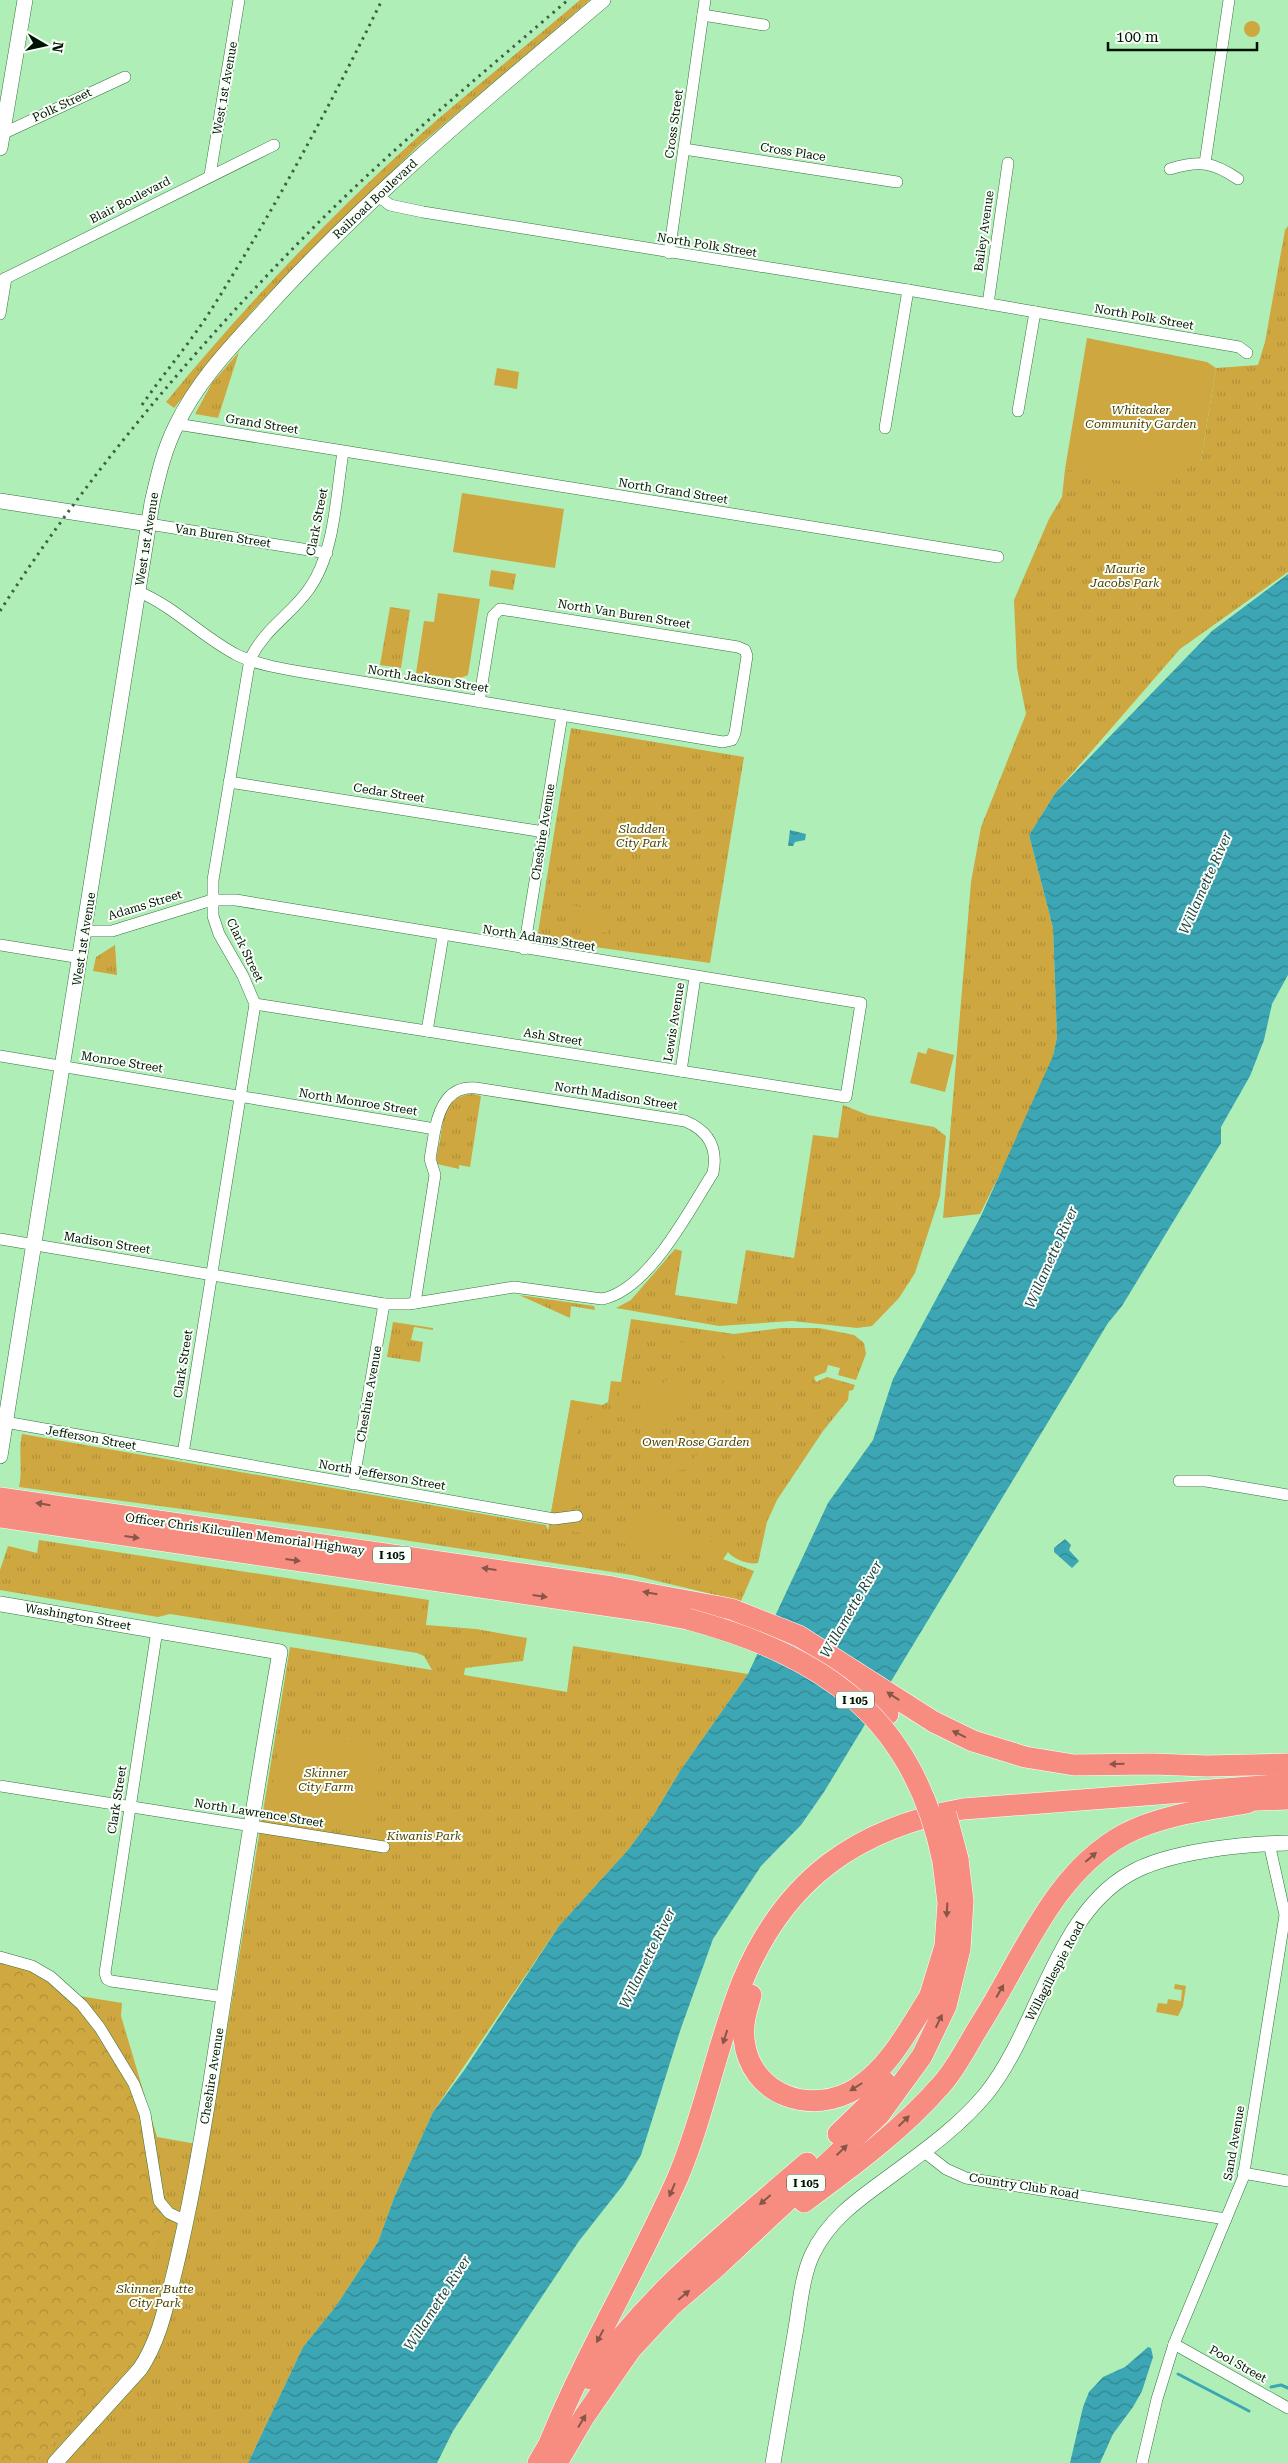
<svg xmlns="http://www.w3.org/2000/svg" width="1288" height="2463" font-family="'Roboto Serif',serif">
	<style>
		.grass { fill: url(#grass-tufts) }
		.forest { fill: url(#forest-crowns) }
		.garden { fill: #cea740 }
		.water { fill: url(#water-waves) }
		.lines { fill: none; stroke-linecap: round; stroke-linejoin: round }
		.stream { stroke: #3da6b4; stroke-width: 3 }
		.minor-casing { stroke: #34713f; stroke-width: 12 }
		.tertiary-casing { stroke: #34713f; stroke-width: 16 }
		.motorway-casing { stroke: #fff; stroke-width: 22 }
		.minor { stroke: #fff; stroke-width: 11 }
		.tertiary { stroke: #fff; stroke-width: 15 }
		.motorway { stroke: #f68d80; stroke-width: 21 }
		.rail { stroke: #3e6142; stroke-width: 3; stroke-dasharray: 2.5 5; stroke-linecap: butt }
		.motorway-bridge-casing { stroke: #fff; stroke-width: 22; stroke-linecap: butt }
		.motorway-bridge { stroke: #f68d80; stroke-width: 21 }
		.oneway { fill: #875647 }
		.labels { text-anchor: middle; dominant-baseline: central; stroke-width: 4; stroke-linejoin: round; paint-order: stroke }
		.shield { fill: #f9fff9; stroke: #4b5a4c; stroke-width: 1 }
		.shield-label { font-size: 11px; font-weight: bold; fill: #001302 }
		.street-label { font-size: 12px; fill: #001302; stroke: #f9fff9 }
		.park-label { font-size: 12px; font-style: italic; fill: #513d00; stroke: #f9fff9 }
		.water-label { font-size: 14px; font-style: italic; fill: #1f3f43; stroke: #f9fff9 }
	</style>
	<defs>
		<pattern id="grass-tufts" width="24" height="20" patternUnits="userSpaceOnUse" patternTransform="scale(1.25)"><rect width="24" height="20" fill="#cea740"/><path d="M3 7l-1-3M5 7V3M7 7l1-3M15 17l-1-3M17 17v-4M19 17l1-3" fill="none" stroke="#af8f37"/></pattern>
		<pattern id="forest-crowns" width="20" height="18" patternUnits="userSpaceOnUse" patternTransform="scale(1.25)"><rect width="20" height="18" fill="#cfa840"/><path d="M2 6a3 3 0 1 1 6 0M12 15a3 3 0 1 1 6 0" fill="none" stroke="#b09037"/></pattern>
		<pattern id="water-waves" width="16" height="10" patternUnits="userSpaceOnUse" patternTransform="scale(1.25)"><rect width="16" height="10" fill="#3da6b4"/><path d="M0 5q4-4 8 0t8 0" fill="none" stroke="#318690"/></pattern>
	</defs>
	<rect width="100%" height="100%" fill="#afefb7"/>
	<g class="grass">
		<path d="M580,0H590L417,147L253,310L174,408L166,402C249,301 340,205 438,119C485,79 533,40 580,0Z"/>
		<circle cx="1252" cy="29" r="8"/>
		<polygon points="1288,226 1288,572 1180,649 1056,792 1029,835 1053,928 1057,1037 1049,1075 980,1214 943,1218 971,882 981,827 1026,714 1017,668 1014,600 1049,519 1062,497 1065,469 1091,473 1201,461 1216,368 1258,365 1265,342 1285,230"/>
		<polygon points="239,352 218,418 195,414 212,383"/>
		<polygon points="491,570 516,574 513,590 489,586"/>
		<polygon points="390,607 410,610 401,668 380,665"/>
		<polygon points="571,728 744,757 710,963 537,939"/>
		<polygon points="115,945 117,975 93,971 96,957"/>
		<path d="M472,1094L481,1096L470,1167L459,1165V1169L437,1164C436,1157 438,1148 440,1141C443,1119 445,1096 472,1094Z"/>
		<polygon points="843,1105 868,1115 934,1127 946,1136 940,1196 915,1273 899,1298 872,1326 857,1328 792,1321 719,1326 616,1308 631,1300 675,1249 682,1251 675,1295 737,1304 746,1250 794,1258 813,1135 838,1138"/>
		<polygon points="519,1295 594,1306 595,1310 571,1306 570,1318"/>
		<path d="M631,1319L734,1334L782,1328H819L854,1335L864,1343L866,1354L856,1380L838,1375L840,1368L828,1365L826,1372L814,1377L816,1382L827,1377L855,1385L853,1390L849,1391L848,1400L823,1431L777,1500L767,1522L758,1563C749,1565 733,1559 728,1552L723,1559L754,1571L741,1601L632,1575L351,1532L19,1487C23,1469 18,1452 22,1434L546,1525L548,1530L571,1400L602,1405L608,1402L611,1381L621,1382Z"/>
		<polygon points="393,1322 433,1328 433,1330 414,1327 411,1340 423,1342 420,1362 387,1357"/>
		<polygon points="39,1540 429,1600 426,1625 476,1629 527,1638 523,1661 465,1668 464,1675 567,1692 573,1646 748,1674 680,1771 653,1816 628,1850 559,1926 433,2112 394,2198 378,2242 336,2306 303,2347 248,2463 0,2463 0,1983 122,2003 121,2016 157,2137 208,2146 290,1647 432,1670 424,1656 417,1653 170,1614 158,1617 0,1590 0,1570 8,1546 37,1553"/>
	</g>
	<path class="forest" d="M0,1962C19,1965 40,1975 55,1986C62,1991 68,2000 73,2006C104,2040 133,2080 143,2126C151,2158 142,2199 170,2221V2225L160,2230L152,2256L145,2315L154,2326V2330L130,2367L99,2394L89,2391L81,2395L78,2403L83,2412L81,2416L34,2463H0V2022L4,2019L0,2012Z"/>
	<g class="garden">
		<polygon points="1087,338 1207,362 1216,368 1201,461 1151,487 1065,469"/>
		<polygon points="497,368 519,372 517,389 494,385"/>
		<polygon points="462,493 564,509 555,568 453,552"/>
		<polygon points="438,593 480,599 468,675 458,679 416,673 424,621 434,622"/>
		<polygon points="569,905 611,912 608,933 566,926"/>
		<polygon points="928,1048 954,1055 945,1092 910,1083 918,1052 926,1054"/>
		<polygon points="629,1335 637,1336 631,1370 651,1373 661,1379 659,1384 626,1379 622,1376"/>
		<path d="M673,1341L716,1348L709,1352C695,1339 679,1347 670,1362Z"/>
		<polygon points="722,1349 737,1351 737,1370 727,1369"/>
		<polygon points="717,1351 722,1353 725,1368 716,1368 711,1354"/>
		<polygon points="716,1371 724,1372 723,1380 716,1391 709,1384"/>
		<polygon points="727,1372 736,1373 727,1405 716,1393 722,1386"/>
		<path d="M672,1378L679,1386L690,1390L689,1399C678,1397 669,1394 663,1384L664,1381Z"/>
		<polygon points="622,1385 656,1390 660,1394 660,1399 631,1406 616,1405"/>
		<polygon points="668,1396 689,1403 688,1416 669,1416 661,1419 660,1408"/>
		<path d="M571,1400L601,1407L580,1417L576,1438C547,1460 582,1486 577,1505L566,1512L551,1513Z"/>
		<polygon points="718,1402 725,1409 717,1416 692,1415 692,1411 708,1408"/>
		<polygon points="658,1406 658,1422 647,1433 615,1413 616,1409 626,1410"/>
		<polygon points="593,1416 620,1423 642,1437 639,1441 619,1428 595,1421 592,1433 579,1436 583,1423"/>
		<polygon points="678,1421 711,1423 698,1451 691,1454 689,1451 696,1434 695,1425 677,1424 666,1427 664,1425"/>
		<path d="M722,1421L725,1422C725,1444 719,1460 697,1467L694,1456C715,1449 706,1429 722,1421Z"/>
		<polygon points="645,1440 658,1455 663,1467 658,1469 652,1457 642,1444"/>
		<polygon points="690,1458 693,1468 669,1472 665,1462"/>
		<path d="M651,1513L656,1518L659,1514L666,1520L665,1527L668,1528L673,1525L693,1539L718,1543L725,1556L722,1559L577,1536C605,1535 630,1534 651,1513Z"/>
		<polygon points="582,1522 586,1524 584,1533 556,1529 556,1526 573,1526"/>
		<polygon points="281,1730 382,1747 369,1830 275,1814 269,1806"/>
		<polygon points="1175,1984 1186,1986 1183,2006 1178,2016 1156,2012 1158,2003 1167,2004 1168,1999 1181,2001 1182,1990 1174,1989"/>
	</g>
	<g class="water">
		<polygon points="1288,574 1288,975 1272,1004 1264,1040 1250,1076 1221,1127 1221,1143 1122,1306 1108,1323 824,1792 801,1825 761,1866 713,1939 680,2031 641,2155 623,2185 579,2241 501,2358 453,2431 437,2463 248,2463 303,2347 336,2306 378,2242 394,2198 433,2112 465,2069 559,1926 628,1850 653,1816 680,1771 748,1674 828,1503 873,1440 893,1379 980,1218 1053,1056 1057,1037 1053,928 1029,835 1056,792 1212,631"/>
		<polygon points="790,830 806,834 805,840 795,842 793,846 788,846"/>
		<polygon points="1065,1539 1071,1545 1069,1550 1079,1561 1072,1568 1054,1552 1054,1548"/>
		<polygon points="1148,2347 1151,2348 1153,2357 1142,2391 1133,2407 1113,2434 1100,2463 1070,2463 1083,2407 1089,2392 1103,2377 1125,2367"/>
	</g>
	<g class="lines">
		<g class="stream">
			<polyline points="1178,2374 1249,2411"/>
			<polyline points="1271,2387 1281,2385 1288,2388"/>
		</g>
		<g class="minor-casing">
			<g id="minor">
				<polyline points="703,15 764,25"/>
				<polyline points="2,134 125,77"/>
				<polyline points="684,149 897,182"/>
				<polyline points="1205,163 1229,0"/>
				<path d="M1170,169C1200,160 1213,162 1238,179"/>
				<polyline points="210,175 239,0"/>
				<polyline points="378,196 390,205 423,212 908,290 1239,347 1247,353"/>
				<polyline points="669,253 705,0"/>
				<polyline points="0,281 274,145"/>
				<polyline points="988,304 1008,163"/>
				<polyline points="0,314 6,278"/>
				<polyline points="1018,411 1035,312"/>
				<polyline points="177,424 998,557"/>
				<polyline points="885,428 908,290"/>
				<polyline points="149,524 327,553"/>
				<path d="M139,592C175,607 202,637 237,655C259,666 296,671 320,675L723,742L732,740L735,733L747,656L745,650L738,647L500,609L493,616L479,702"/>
				<polyline points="229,782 544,832"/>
				<polyline points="85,931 112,931 212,900 236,900 861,1003 846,1097 255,1004"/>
				<polyline points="0,945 81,958"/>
				<polyline points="524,949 562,715"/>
				<polyline points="427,1031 443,936"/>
				<path d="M0,1056L435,1129C440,1106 449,1086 476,1088L685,1121C709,1131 718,1148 713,1173C689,1210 649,1290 602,1299L514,1287L409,1304H384L0,1239"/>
				<polyline points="681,1071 695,977"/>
				<polyline points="415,1303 435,1175 430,1159 435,1129"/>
				<polyline points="5,1422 554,1519 577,1516"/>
				<path d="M183,1454L255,1004L243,976L219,934L213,916V880L250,659C266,627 290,616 309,589C335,553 336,495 343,452"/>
				<polyline points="1179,1481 1206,1481 1288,1495"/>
				<polyline points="353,1484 384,1304"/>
				<polyline points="157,1630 105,1973 107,1979 111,1981 224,1997"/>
				<polyline points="0,1786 384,1847"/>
				<polyline points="0,1957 32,1966 51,1977 82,2005 100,2028 134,2084 145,2114 159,2201 169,2213 186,2221"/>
				<polyline points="923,2151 946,2169 966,2178 1226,2219"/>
				<polyline points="1243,2173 1288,2181"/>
				<polyline points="1174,2344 1288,2408"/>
				<polyline points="1142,2463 1157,2399 1174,2344 1243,2178 1285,1915 1269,1843"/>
			</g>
		</g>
		<g class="tertiary-casing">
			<g id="tertiary">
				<polyline points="0,148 25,0"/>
				<polyline points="0,501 149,524"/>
				<path d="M0,1456L152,503C158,476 164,449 177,424C199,378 235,343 269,305C371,193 488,97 603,0"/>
				<path d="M0,1604L280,1652C255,1794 233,1938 211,2081C201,2145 190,2207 175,2270C166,2305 160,2339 140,2369L55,2463"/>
				<path d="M773,2463C781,2418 788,2373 796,2328C800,2304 802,2277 812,2255C828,2221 856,2201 885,2180C920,2154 958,2128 986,2094C1038,2030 1055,1916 1129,1874C1168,1851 1243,1844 1288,1843"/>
			</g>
		</g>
		<g class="motorway-casing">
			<g id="motorway">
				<polyline points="0,1498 612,1587 731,1609 799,1636 934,1722 973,1741 1025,1757 1074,1765 1153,1764 1207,1766 1288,1764"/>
				<polyline points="0,1517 645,1611 688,1619"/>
				<polyline points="857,1685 888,1714"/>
				<polyline points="1233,1801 1288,1799"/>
				<path d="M751,1995C747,2009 742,2024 744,2039C750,2097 813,2116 857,2088C890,2067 909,2028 930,1996"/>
				<polyline points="926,2008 945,1946 948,1903 943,1862"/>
				<polyline points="838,2134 869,2104 885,2082"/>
				<path d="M804,2202C853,2166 902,2130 942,2084C958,2066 970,2040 983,2020C1024,1955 1053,1874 1123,1835C1160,1815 1206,1810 1247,1803"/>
				<path d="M590,2379C648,2293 730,2230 807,2163"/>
				<path d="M549,2444C586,2352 638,2268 678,2177C705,2113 717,2043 743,1980C785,1879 857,1828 963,1809L1288,1784"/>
				<polyline points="538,2463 556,2432"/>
				<polyline points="557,2463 584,2417 631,2349 671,2306 714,2269 879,2115 922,2056 946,2006 960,1949 963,1901 958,1859"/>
			</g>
		</g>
		<use href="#minor" class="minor"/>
		<use href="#tertiary" class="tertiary"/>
		<use href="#motorway" class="motorway"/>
		<g class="rail">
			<path d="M142,405C164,373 190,343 211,310C274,210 330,106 382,0"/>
			<path d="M0,611C90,471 199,343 317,224C396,145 483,73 568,0"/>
		</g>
		<g class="motorway-bridge-casing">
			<g id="motorway-bridge">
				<path d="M688,1619C824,1656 914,1717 943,1862"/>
				<polyline points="946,1814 958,1859"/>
			</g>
		</g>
		<use href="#motorway-bridge" class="motorway-bridge"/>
	</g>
	<defs><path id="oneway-solid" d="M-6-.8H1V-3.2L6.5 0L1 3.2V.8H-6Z" transform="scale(1.25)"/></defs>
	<g class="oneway">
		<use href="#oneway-solid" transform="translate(43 1504) rotate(-171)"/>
		<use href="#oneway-solid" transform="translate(132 1537) rotate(8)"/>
		<use href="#oneway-solid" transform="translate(293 1560) rotate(8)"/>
		<use href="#oneway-solid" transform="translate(489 1569) rotate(-172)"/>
		<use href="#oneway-solid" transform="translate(650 1593) rotate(-170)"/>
		<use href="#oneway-solid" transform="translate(540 1596) rotate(8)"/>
		<use href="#oneway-solid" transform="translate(893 1696) rotate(-147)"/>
		<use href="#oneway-solid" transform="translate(959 1734) rotate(-154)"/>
		<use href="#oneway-solid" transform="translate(1117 1764) rotate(179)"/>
		<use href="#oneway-solid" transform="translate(1091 1857) rotate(-41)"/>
		<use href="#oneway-solid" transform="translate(947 1910) rotate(93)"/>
		<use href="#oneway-solid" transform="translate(1000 1991) rotate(-60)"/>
		<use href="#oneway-solid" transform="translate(939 2021) rotate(-64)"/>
		<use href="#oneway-solid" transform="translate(725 2037) rotate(108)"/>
		<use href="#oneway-solid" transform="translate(856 2087) rotate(148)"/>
		<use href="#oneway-solid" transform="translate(904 2121) rotate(-44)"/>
		<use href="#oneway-solid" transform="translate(842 2150) rotate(-44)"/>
		<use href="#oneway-solid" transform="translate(672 2190) rotate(113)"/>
		<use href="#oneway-solid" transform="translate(765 2200) rotate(139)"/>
		<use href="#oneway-solid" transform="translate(684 2295) rotate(-40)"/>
		<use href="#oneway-solid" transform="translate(600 2336) rotate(118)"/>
		<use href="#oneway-solid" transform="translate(582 2421) rotate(-59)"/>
	</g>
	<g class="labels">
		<g class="shield">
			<rect x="373" y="1546.5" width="38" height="17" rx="4"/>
			<rect x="836" y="1691.5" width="38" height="17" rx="4"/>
			<rect x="787" y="2174.5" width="38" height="17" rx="4"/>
		</g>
		<g class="shield-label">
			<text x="392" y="1555">I 105</text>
			<text x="855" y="1700">I 105</text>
			<text x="806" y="2183">I 105</text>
		</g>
		<g class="street-label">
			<text transform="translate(225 88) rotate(-80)">West 1st Avenue</text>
			<text transform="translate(62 105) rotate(-25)">Polk Street</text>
			<text transform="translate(674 124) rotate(-82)">Cross Street</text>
			<text transform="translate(793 152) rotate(9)">Cross Place</text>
			<text transform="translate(375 199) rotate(-43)">Railroad Boulevard</text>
			<text transform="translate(130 200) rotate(-27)">Blair Boulevard</text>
			<text transform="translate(984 231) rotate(-82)">Bailey Avenue</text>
			<text transform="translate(707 245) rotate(9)">North Polk Street</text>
			<text transform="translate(1144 317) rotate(10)">North Polk Street</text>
			<text transform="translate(262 424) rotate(9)">Grand Street</text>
			<text transform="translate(673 491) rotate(9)">North Grand Street</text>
			<text transform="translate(317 522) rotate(-79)">Clark Street</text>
			<text transform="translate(223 536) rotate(9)">Van Buren Street</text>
			<text transform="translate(147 539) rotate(-81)">West 1st Avenue</text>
			<text transform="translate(624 614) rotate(9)">North Van Buren Street</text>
			<text transform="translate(428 679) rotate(9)">North Jackson Street</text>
			<text transform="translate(389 793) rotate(9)">Cedar Street</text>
			<text transform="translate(543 832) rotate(-81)">Cheshire Avenue</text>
			<text transform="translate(145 905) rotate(-17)">Adams Street</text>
			<text transform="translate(539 938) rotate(9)">North Adams Street</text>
			<text transform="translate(84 939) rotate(-81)">West 1st Avenue</text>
			<text transform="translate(245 950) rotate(64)">Clark Street</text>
			<text transform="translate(674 1022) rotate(-81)">Lewis Avenue</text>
			<text transform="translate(553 1037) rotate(9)">Ash Street</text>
			<text transform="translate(122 1062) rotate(9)">Monroe Street</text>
			<text transform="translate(616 1096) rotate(9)">North Madison Street</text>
			<text transform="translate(358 1102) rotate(9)">North Monroe Street</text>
			<text transform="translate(107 1243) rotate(9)">Madison Street</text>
			<text transform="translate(183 1364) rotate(-81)">Clark Street</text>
			<text transform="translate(369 1394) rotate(-80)">Cheshire Avenue</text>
			<text transform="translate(91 1438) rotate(10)">Jefferson Street</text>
			<text transform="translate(382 1475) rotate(10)">North Jefferson Street</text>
			<text transform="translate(245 1534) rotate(8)">Officer Chris Kilcullen Memorial Highway</text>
			<text transform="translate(78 1617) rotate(10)">Washington Street</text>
			<text transform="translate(117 1800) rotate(-81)">Clark Street</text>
			<text transform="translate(259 1813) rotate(9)">North Lawrence Street</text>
			<text transform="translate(1055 1971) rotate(-62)">Willagillespie Road</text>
			<text transform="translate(212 2076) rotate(-81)">Cheshire Avenue</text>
			<text transform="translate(1234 2143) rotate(-80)">Sand Avenue</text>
			<text transform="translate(1024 2186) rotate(9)">Country Club Road</text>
			<text transform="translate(1238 2364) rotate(29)">Pool Street</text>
		</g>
		<g class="park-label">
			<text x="1141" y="410">Whiteaker<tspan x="1141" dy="14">Community Garden</tspan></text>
			<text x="1125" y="569">Maurie<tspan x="1125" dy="14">Jacobs Park</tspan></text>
			<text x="642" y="829">Sladden<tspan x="642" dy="14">City Park</tspan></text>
			<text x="696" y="1442">Owen Rose Garden</text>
			<text x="326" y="1773">Skinner<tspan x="326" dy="14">City Farm</tspan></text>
			<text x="424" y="1836">Kiwanis Park</text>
			<text x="155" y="2289">Skinner Butte<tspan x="155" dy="14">City Park</tspan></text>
		</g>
		<g class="water-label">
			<text transform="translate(1205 883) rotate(-66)">Willamette River</text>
			<text transform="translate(1051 1257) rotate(-66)">Willamette River</text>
			<text transform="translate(851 1609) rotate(-60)">Willamette River</text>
			<text transform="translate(647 1958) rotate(-64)">Willamette River</text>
			<text transform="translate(437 2303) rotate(-57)">Willamette River</text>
		</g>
	</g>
	<g transform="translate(45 45) rotate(99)" stroke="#f9fff9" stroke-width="4" paint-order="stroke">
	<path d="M0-4L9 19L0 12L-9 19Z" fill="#001302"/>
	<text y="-8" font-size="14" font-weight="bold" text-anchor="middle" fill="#001302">N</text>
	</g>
	<path d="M1108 42v8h149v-8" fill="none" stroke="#001302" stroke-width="2.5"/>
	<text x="1116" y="42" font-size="15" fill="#001302" stroke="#f9fff9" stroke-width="4" paint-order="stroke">100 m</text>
</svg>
